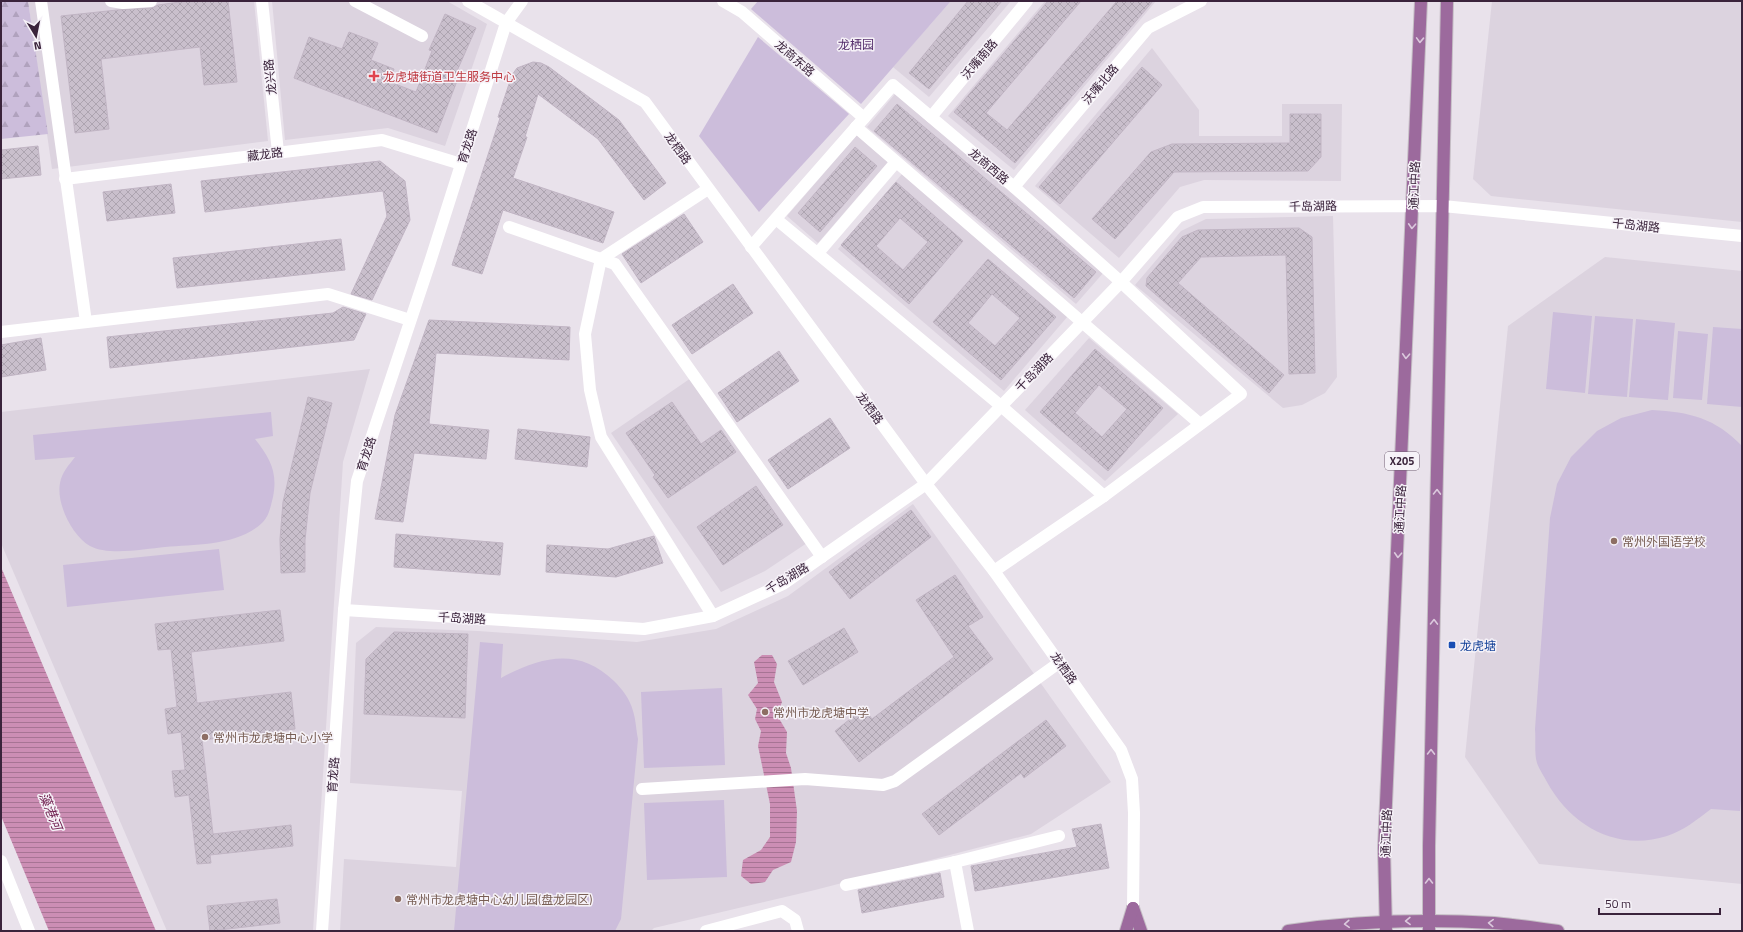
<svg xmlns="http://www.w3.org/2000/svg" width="1743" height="932" font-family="'Titillium Web','Noto Sans SC',sans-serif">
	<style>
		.built { fill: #dcd3df }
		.green { fill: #ccbddb }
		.forest { fill: url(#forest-firs) }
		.water { fill: url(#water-rules) }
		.building { fill: url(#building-cross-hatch); stroke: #c1b5c4; fill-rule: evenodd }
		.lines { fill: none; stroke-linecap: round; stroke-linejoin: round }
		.major-casing { stroke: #c4bdc4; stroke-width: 14 }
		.minor { stroke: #fff; stroke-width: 12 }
		.major { stroke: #9c6a9d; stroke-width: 12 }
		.oneway { stroke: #dbc9dd }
		.health-dot { fill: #e0444e; stroke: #f6f2f8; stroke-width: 1.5 }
		.education-dot { fill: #8d6e63; stroke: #f6f2f8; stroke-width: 1.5 }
		.transit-dot { fill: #1a4fb4; stroke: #f6f2f8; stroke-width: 1.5 }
		.labels { text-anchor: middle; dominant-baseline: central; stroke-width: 3; stroke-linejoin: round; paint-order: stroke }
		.shield { fill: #f6f2f8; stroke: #726174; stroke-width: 1 }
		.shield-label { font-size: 11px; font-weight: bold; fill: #3a233b }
		.park-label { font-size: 12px; fill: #57316e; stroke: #f6f2f8 }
		.street-label { font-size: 12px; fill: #3a233b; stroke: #f6f2f8 }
		.health-label { font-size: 12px; fill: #be3a42; stroke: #f6f2f8; text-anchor: start }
		.education-label { font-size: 12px; fill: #785e54; stroke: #f6f2f8; text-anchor: start }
		.transit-label { font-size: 12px; fill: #164399; stroke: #f6f2f8; text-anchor: start }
		.water-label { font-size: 13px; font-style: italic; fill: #722252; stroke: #f6f2f8 }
	</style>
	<defs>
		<pattern id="forest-firs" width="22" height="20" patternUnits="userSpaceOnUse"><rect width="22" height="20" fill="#ccbddb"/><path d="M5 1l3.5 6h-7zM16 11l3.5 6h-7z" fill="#b0a2bd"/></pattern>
		<pattern id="water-rules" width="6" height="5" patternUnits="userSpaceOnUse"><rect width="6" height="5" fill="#cc8eb4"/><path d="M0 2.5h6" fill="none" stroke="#a77494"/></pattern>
		<pattern id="building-cross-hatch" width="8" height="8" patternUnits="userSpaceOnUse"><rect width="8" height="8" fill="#c9bfcc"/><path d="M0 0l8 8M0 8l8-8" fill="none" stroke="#ada4b0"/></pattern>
	</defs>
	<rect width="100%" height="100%" fill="#e9e2eb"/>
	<g class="built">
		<polygon points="28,1 254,1 268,141 52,169"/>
		<polygon points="272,1 447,1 487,24 445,146 388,128 285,140"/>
		<polygon points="951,1 1011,1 929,97 893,67"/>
		<polygon points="1045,1 1156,1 1014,170 948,116"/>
		<polygon points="1492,1 1742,1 1742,222 1491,196 1473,179"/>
		<polygon points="1152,48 1199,110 1199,136 1282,136 1282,104 1342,104 1341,181 1204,180 1180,187 1119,258 1035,186"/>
		<polygon points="895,94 1104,272 1076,304 867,127"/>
		<polygon points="857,135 888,162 818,243 787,216"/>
		<polygon points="902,174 1068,316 1004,391 838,249"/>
		<polygon points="1333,216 1337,377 1325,393 1302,405 1283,408 1135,285 1181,231 1206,219"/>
		<polygon points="1605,257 1742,271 1742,884 1539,864 1465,757 1508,326"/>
		<polygon points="1089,338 1178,414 1105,481 1025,410"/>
		<polygon points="370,369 343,462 313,931 167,931 1,543 1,412"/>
		<polygon points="691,378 807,543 765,571 721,592 611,433"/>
		<polygon points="913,504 1111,782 1031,834 815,890 654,928 651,931 340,931 344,859 456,867 462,791 350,783 356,643 376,627 478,631 637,642 716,629 788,596"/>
	</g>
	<g class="green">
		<polygon points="758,1 951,1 861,104 751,9"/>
		<polygon points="758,37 849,114 759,212 699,136"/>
		<polygon points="1553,312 1592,316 1585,393 1546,389"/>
		<polygon points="1595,316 1633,319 1627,397 1588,394"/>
		<polygon points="1636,319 1675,323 1668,400 1629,397"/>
		<polygon points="1713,327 1742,329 1742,407 1707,404"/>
		<polygon points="1678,331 1708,334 1702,400 1673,398"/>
		<path d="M1652,410C1690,412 1715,418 1742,446V787L1740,811L1711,809C1698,819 1683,831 1667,836C1617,852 1571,826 1547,782C1544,776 1539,769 1537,763C1534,753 1536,740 1535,729L1550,518L1557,484L1571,457L1597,431L1621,418Z"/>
		<path d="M271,412L273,436L255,439C270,458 278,472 273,497C271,505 269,516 263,522C239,546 196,544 165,547C145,549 108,556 90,546C72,536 56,503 60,483C62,472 69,465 75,457L35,460L33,435Z"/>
		<polygon points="219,549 224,590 67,607 63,565"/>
		<path d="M480,642L503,644L501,678C540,657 578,646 614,681C622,689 630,699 633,711C636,720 636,730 638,739L621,919L615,931H454Z"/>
		<polygon points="722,688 725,765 644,768 641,692"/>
		<polygon points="724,800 727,877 647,880 644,803"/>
	</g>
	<polygon class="forest" points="1,1 28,1 48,134 1,139"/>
	<g class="water">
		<polygon points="1,567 156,931 49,931 1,816"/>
		<polygon points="762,655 772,655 777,664 774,682 782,702 777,715 787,732 786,753 791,768 797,811 796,842 791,862 773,870 765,882 751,884 741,876 743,860 761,850 770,837 770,804 758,746 761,731 755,719 757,709 748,695 758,683 754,662"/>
	</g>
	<g class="building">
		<polygon points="187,1 228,1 237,82 204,85 200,47 101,59 109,129 75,133 61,16 117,10 152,8 158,5"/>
		<polygon points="968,1 1002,1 929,89 909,73"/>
		<polygon points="1048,1 1081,1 986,113 1007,130 1117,1 1153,1 1015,163 954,112"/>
		<polygon points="445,14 476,28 453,80 457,81 437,133 294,78 309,37 342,49 349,32 378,43 371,60 394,69 390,82 416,92 432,51 429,50"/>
		<polygon points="533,62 541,63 549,67 619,120 666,183 644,200 598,139 538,94 525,137 527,137 513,178 614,212 603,243 503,210 482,274 452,265 500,118 498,117 512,75 517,68"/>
		<polygon points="1142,67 1162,85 1060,204 1039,187"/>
		<polygon points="897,104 1096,272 1074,298 874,131"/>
		<polygon points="1290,114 1321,114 1321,157 1308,171 1174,172 1115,239 1092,219 1151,152 1172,144 1290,143"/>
		<polygon points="38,146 41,175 1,179 1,150"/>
		<polygon points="855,147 877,166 820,232 798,213"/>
		<polygon points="380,161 405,181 410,220 372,300 351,294 387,216 383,191 205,212 201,181"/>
		<path d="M896,182L963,241L909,304L841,245ZM900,218L928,242L903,270L876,246Z"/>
		<polygon points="171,184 175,213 107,221 103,192"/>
		<polygon points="684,214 703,242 641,283 622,254"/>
		<polygon points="1299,228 1312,237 1315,373 1289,374 1286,255 1201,257 1178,283 1284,375 1269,393 1146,286 1147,278 1182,237 1198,230"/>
		<polygon points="341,239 345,270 177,288 173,258"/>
		<path d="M988,259L1056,317L1001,380L933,322ZM992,294L1020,318L995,346L968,323Z"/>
		<polygon points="733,284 753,313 692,354 672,325"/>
		<polygon points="343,307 366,314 354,340 110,368 107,337 333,313"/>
		<polygon points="429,320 570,327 569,360 436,353 429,424 489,430 486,459 414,453 403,522 375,519 395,415"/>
		<polygon points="41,338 46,370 1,377 1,345"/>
		<path d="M1095,349L1163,408L1108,471L1040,412ZM1099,385L1127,409L1102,437L1075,413Z"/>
		<polygon points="779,351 799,381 737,422 718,393"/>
		<polygon points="308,397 332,403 310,493 305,540 305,572 281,573 280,539 283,502"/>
		<polygon points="672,402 701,444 721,430 736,452 668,498 653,477 655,475 626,433"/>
		<polygon points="830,418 850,448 788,489 768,460"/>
		<polygon points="518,429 590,437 587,467 515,459"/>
		<polygon points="756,486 783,525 723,565 697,527"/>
		<polygon points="911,510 931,537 850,599 829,572"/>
		<polygon points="396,534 503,543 500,575 394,567"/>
		<polygon points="654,536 663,563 616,577 546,572 547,545 608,549"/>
		<polygon points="955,575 983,617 968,626 993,659 859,762 835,731 864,708 872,719 954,657 916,600"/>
		<polygon points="280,610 284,641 191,652 197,703 291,692 295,729 202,740 213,834 291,825 293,846 210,855 211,863 197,864 189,795 175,797 172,771 185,770 181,732 168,734 165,709 177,707 171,649 158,650 155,624"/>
		<polygon points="844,628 858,652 803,685 788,661"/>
		<polygon points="394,632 468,634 465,718 364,714 366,659"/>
		<polygon points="1046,720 1066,746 1024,778 1021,773 939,835 922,814"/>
		<polygon points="1101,824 1109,868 975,891 971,866 1077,847 1072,829"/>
		<polygon points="940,873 944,897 862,913 858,890"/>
		<polygon points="277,899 280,923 210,931 207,906"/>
	</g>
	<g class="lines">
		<g class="major-casing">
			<g id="major">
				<polyline points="1133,908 1141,931"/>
				<polyline points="1126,931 1133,908"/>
				<path d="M1288,931C1357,921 1425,919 1494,923C1516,925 1537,928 1558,931"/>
				<polyline points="1386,931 1384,849 1421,1"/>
				<polyline points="1429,931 1429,846 1447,1"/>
			</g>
		</g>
		<g class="minor">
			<polyline points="41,1 86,322"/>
			<polyline points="111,1 123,3 151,1"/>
			<polyline points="262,1 278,152"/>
			<polyline points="355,1 422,36"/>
			<polyline points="468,1 645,102 926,484 994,571 1121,750 1132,779 1134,813 1133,908"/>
			<polyline points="723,1 742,12 864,118"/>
			<polyline points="931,117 1027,1"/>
			<polyline points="856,127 1200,424"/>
			<polyline points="65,179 382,140 461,164"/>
			<polyline points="1014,187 1148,28 1201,1"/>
			<polyline points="708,189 601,259 585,334 590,390 601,437 713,616"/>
			<polyline points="776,219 1001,406 1104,496"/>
			<polyline points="509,227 615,264 822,557"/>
			<polyline points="751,247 893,85 1014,187 1121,282 1241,394 1104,496 994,571"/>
			<polyline points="818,253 896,162"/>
			<polyline points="1,332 328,294 410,320"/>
			<polyline points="344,610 644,629 713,616 783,584 926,484 1121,282 1178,217 1203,207 1443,206 1742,236"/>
			<polyline points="642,789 805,779 883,785 895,781 1060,662"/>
			<polyline points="1,861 29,931"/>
			<polyline points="955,862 968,931"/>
			<polyline points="846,885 955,862 1059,836"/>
			<polyline points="322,931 344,610 357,481 430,262 506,23 522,1"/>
			<polyline points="706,931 782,911 795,920 798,931"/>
		</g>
		<use href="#major" class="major"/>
	</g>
	<defs><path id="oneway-chevron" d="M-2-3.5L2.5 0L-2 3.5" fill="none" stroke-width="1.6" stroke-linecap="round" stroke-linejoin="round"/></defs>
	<g class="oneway">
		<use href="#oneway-chevron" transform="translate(1420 40) rotate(92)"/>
		<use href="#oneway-chevron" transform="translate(1412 226) rotate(93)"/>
		<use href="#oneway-chevron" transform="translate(1406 356) rotate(93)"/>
		<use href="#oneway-chevron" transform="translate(1437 492) rotate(-89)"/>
		<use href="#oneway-chevron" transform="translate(1398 555) rotate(93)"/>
		<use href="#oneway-chevron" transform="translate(1434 622) rotate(-89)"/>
		<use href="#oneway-chevron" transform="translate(1431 752) rotate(-89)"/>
		<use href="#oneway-chevron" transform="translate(1429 881) rotate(-90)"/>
		<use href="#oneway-chevron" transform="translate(1408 921) rotate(179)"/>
		<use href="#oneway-chevron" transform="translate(1491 923) rotate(-177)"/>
		<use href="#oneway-chevron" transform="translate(1347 924) rotate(176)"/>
	</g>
	<path class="health-dot" d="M372 70h4v4h4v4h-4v4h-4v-4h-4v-4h4z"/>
	<g class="education-dot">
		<circle cx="1614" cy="541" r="4"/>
		<circle cx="765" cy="712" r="4"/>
		<circle cx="205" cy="737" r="4"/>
		<circle cx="398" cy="899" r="4"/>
	</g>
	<rect class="transit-dot" x="1448" y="641" width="8" height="8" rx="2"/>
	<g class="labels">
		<rect class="shield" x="1385" y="452" width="34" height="18" rx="3"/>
		<g class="shield-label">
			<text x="1402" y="461">X205</text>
		</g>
		<g class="park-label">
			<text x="856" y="44">龙栖园</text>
		</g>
		<g class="street-label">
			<text transform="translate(795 58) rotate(41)">龙商东路</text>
			<text transform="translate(979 59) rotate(-50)">沃嘴南路</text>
			<text transform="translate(270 77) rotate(-96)">龙兴路</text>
			<text transform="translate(1100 84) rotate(-50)">沃嘴北路</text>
			<text transform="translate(467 146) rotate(-72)">育龙路</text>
			<text transform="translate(678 148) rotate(54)">龙栖路</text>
			<text transform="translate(265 154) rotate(-7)">藏龙路</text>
			<text transform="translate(989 166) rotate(40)">龙商西路</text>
			<text transform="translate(1414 185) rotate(-88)">通江中路</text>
			<text transform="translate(1313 206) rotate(-1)">千岛湖路</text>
			<text transform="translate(1636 225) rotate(6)">千岛湖路</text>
			<text transform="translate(1034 372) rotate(-46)">千岛湖路</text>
			<text transform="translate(870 408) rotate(54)">龙栖路</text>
			<text transform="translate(366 454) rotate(-72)">育龙路</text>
			<text transform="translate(1400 509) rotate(-87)">通江中路</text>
			<text transform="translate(787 578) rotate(-31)">千岛湖路</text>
			<text transform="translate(462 618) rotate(3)">千岛湖路</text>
			<text transform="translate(1064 668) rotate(55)">龙栖路</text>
			<text transform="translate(333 775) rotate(-86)">育龙路</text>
			<text transform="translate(1386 833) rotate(-88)">通江中路</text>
		</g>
		<g class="health-label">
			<text x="383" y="76">龙虎塘街道卫生服务中心</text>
		</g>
		<g class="education-label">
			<text x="1622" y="541">常州外国语学校</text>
			<text x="773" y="712">常州市龙虎塘中学</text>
			<text x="213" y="737">常州市龙虎塘中心小学</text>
			<text x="406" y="899">常州市龙虎塘中心幼儿园(盘龙园区)</text>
		</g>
		<g class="transit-label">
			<text x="1460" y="645">龙虎塘</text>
		</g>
		<g class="water-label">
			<text transform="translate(51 811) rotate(68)">藻港河</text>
		</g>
	</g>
	<rect width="1743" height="932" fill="none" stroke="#3a233b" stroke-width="4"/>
	<g transform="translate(36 36) rotate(170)" stroke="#f6f2f8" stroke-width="3" paint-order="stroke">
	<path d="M0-3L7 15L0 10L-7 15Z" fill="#3a233b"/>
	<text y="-6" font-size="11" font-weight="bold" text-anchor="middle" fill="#3a233b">N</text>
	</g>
	<path d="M1599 908v6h121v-6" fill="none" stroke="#3a233b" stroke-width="2"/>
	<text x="1605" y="908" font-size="12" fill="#3a233b" stroke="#f6f2f8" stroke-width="3" paint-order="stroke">50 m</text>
</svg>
